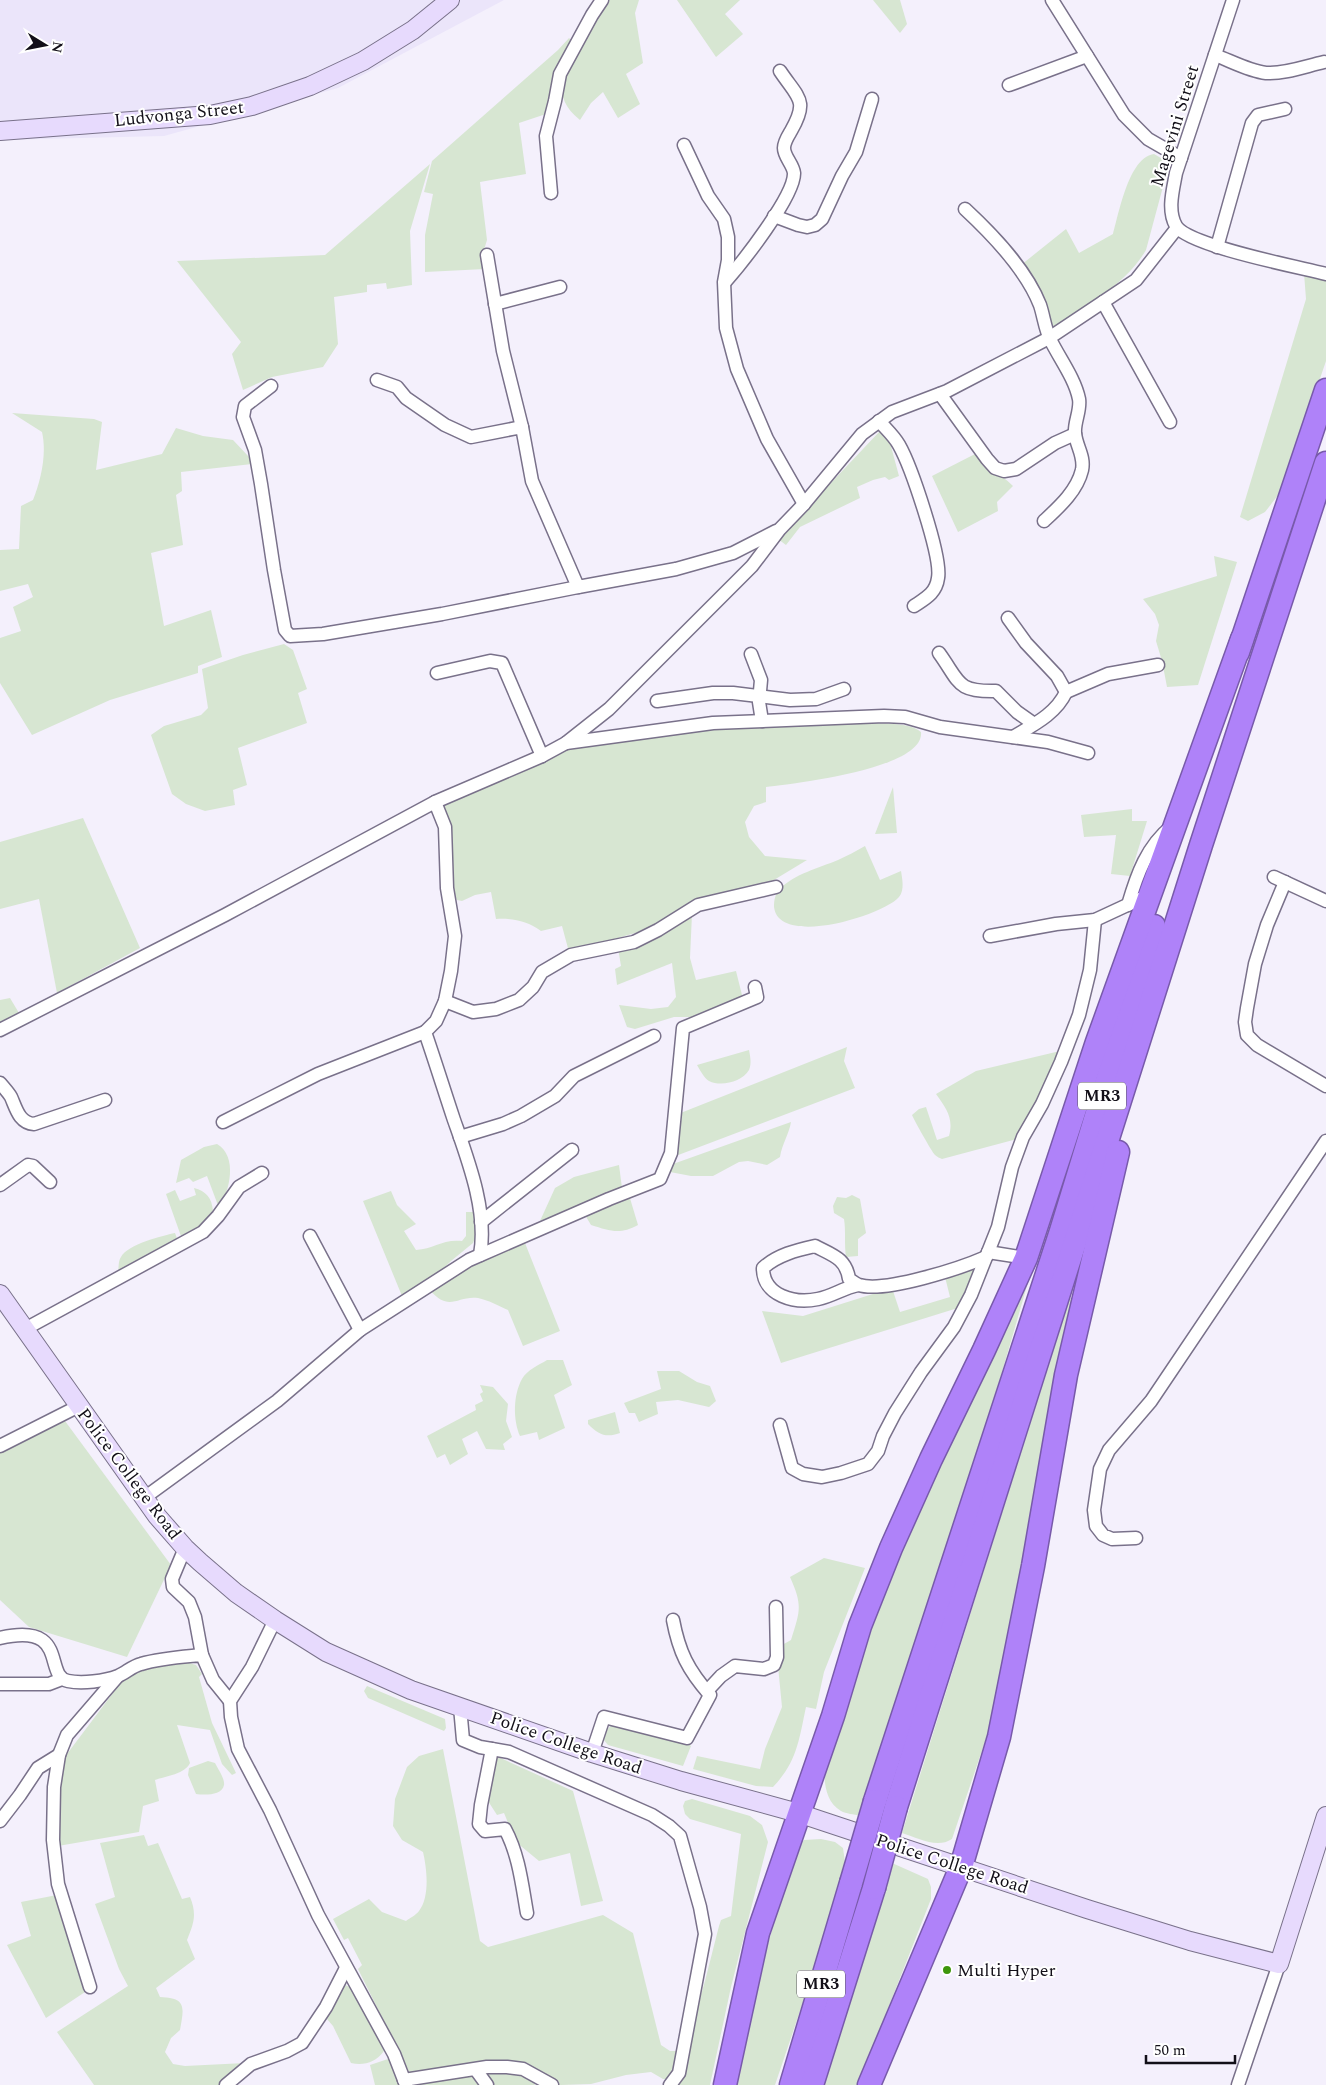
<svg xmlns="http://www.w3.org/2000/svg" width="1326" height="2085" font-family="Spectral,serif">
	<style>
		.built { fill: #ebe5fa }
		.green { fill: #d7e6d2 }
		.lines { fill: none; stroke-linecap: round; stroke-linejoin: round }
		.street-casing { stroke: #79718a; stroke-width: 15 }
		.secondary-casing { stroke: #79718a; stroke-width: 20 }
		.highway-casing { stroke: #785aaa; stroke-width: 25 }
		.street { stroke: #fff; stroke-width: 12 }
		.secondary { stroke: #e7dafd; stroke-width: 18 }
		.highway { stroke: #af82f9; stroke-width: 22 }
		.highway-bridge-casing { stroke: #785aaa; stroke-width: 25; stroke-linecap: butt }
		.highway-bridge { stroke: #af82f9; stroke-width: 22 }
		.poi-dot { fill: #3e960c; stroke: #fff; stroke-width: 2 }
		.labels { text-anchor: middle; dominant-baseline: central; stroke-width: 4; stroke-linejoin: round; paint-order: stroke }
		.shield { fill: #fff; stroke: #59575d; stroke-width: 1 }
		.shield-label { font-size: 16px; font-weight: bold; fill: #120f18 }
		.street-label { font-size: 18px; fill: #120f18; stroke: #fff }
		.poi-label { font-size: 18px; fill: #120f18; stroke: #fff; text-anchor: start }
	</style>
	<rect width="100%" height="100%" fill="#f4f0fc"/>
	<polygon class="built" points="0,0 504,0 338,88 164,136 0,140"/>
	<g class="green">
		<path d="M606,0H639L635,13L643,63L626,74L640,104L618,118L603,92L591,103L580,120C549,95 564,72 581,44C589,29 598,15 606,0Z"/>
		<polygon points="677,0 740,0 725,14 743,34 716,57"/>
		<polygon points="873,0 900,0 907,24 900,33"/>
		<polygon points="569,38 573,42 546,114 519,123 526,174 480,182 487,240 483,253 485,269 425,272 425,235 433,194 424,192 432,161 558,50"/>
		<path d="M1154,154L1166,161L1168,168L1146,250C1127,283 1083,310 1051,328L1021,265L1066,229L1079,253L1113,234C1119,213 1129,157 1154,154Z"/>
		<polygon points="430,164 410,231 412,285 387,289 386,283 367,285 367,292 334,297 338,344 323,367 272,377 243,390 232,354 241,342 177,261 325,255"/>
		<polygon points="1304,273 1323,278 1326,280 1326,361 1282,490 1265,512 1248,521 1240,517 1306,299"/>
		<path d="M12,413L94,419L102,422L96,470L162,454L176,428L203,436L233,440L249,457L252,464L181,472L182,491L176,495L183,545L151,553L164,626L211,610L222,657L198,666V673L110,700L32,735L0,683V638L21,631L13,607L33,597L28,584L0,591V550L19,549L21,506L33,500C41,480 47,454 42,432Z"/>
		<polygon points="880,431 889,439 899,476 889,480 885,477 873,480 857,487 860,498 800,527 786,545 778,539"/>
		<path d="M975,454C984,470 1001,473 1013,486L997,502L998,511L958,532L932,476Z"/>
		<polygon points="1214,556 1237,562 1198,685 1167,687 1162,661 1156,641 1159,625 1155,614 1143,599 1217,576"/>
		<polygon points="284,644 293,650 307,689 298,693 307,723 238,748 247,785 233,790 235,805 205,811 186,804 172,794 151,735 164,726 201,715 208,708 202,669 243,655"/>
		<path d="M869,723C884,724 909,722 921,732C925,769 792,784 766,787V802L754,806L745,822L749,837L765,856L807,860L764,886L656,927L569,952L562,926L541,931C527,921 513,918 496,919L491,892L475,895L462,901L457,900L453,893L440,805L574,746L717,727Z"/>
		<polygon points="893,787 897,833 875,834"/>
		<polygon points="1132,809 1132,821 1147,821 1130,876 1111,874 1116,835 1084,837 1081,815"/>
		<polygon points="83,818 140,948 57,993 39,899 0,909 0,842"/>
		<path d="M865,846L880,880L901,871C902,878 905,890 899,897C884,915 779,948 774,907C774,900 775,894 780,889C794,874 819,868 838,860C847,856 856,851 865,846Z"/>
		<polygon points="692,914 690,958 696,980 736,971 743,999 701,1017 674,1017 635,1029 627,1027 619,1005 651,1009 668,1007 676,997 672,963 617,985 615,969 621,966 618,948"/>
		<polygon points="10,998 19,1013 0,1024 0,1000"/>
		<polygon points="847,1047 844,1061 855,1088 673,1157 678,1114"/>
		<path d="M749,1050C750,1056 752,1063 749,1070C742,1082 721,1087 709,1081C704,1078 700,1070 697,1065Z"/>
		<path d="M1060,1051L1050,1079L1017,1139L942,1159C940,1158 937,1157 935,1155C932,1152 914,1120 912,1115L919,1109L926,1107L937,1140L949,1136C954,1118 946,1108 936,1094L976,1071Z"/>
		<path d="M791,1122C789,1134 782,1144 780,1157L767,1165L748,1161L739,1162L713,1176H691L670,1172L673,1164Z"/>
		<path d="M217,1144C238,1156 230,1191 219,1208L207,1176L193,1182L189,1178L176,1183L181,1160L204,1147Z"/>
		<polygon points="619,1165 622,1188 540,1221 555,1188 574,1177"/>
		<path d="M194,1188C206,1191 212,1198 213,1211L192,1234L182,1239L166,1194L175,1190L180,1201L196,1195Z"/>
		<path d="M391,1191L397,1205L416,1224L404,1231L416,1250C434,1249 442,1239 462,1241L466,1236V1212H476V1236L473,1243L451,1261L436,1276L402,1296L363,1201Z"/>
		<path d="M629,1195L638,1225C620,1235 610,1231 591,1225L585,1215Z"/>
		<path d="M852,1195L860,1199L866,1233L858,1239V1256L846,1257C844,1244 846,1232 844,1219L834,1213L833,1206L837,1197L846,1198Z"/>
		<path d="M175,1233L178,1241L118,1273C119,1268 118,1261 121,1257C128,1244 162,1236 175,1233Z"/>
		<path d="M523,1238L560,1331L523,1346L508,1310C499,1306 488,1300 478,1298C458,1295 449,1313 430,1290L451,1275Z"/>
		<polygon points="981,1263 961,1307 781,1363 762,1311 803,1316 892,1288 900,1312 950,1297 945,1277"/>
		<path d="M1029,1279L1000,1379L860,1816C854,1814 846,1814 841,1811C822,1800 824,1774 825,1756L901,1547Z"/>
		<path d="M1069,1298H1073L994,1715L952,1839C937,1849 918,1838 902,1833Z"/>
		<path d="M547,1360H563L572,1385L554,1395L565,1428L539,1440L537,1432L520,1436C513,1420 513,1395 522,1379C527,1370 539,1365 547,1360Z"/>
		<polygon points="657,1371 679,1371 697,1382 710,1386 716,1401 709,1407 678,1400 656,1402 658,1414 639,1422 635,1413 629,1413 624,1403 661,1389"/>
		<polygon points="480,1385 493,1387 508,1404 506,1421 512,1437 503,1444 505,1450 486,1449 477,1431 462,1439 468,1454 450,1465 445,1454 437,1458 427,1436 476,1410 475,1405 483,1401 480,1394 483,1392"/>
		<path d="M615,1412L620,1433C606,1438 599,1435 588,1424V1420Z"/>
		<polygon points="65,1421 171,1565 127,1657 29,1627 0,1600 0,1452"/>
		<path d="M824,1558L865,1568L824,1672L816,1709L806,1707C799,1740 797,1762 773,1787L756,1786L693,1769L697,1756L760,1769L765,1749L782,1707L778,1666L782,1645L791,1640C800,1611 803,1606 790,1577Z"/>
		<path d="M186,1662L196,1665L202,1674L199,1677L212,1723L236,1773L232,1775L222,1764L210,1730L177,1725L190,1763C185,1774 166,1776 155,1780L159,1801L143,1806L139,1832L58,1846V1786L64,1758L125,1677L157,1665Z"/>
		<polygon points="367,1686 445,1719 446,1728 444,1731 368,1698 364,1691"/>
		<path d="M616,1723L686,1742L691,1746L683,1766L608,1745L603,1739C605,1730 608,1727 616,1723Z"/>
		<path d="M443,1749L480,1941L488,1947L603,1915L633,1933L661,2045L670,2051H679L677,2067L668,2079H663L651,2072L626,2075L591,2084L561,2085L549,2083L527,2070L411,2076L358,1969L362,1965L348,1938L344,1940L333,1919L369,1899L382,1912L406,1921C410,1918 416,1915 419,1911C430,1897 427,1869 423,1852L402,1840L393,1826L395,1799L407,1767L419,1756Z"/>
		<polygon points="494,1755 573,1791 603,1901 581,1906 570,1853 539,1861 516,1842 504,1813 497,1815 488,1801"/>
		<path d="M208,1761L215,1763C218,1769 225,1779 224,1785C222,1796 204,1795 196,1794L188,1775L189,1768Z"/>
		<polygon points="692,1799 750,1816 762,1825 768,1842 731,1987 710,2085 675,2085 705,1981 719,1926 721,1920 731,1916 741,1834 690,1819 685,1814 683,1806 685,1801"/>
		<path d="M144,1835L148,1846L158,1843L182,1899L190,1897C197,1914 194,1923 187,1940L195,1959L156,1988L160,1997C187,1998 184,2007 180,2030L171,2038L165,2052L173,2064L185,2066L245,2063L221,2085H94L57,2032L128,1986L119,1969L95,1904L115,1897L100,1843Z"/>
		<polygon points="821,1839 835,1842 843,1848 846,1869 828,1928 775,2085 735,2085 755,1989 795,1850 804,1840"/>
		<polygon points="892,1863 928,1879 931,1887 931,1899 858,2085 820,2085"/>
		<polygon points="57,1895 88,1990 46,2018 7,1945 31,1936 21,1902"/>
		<path d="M345,1985L350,1987L383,2045L384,2051C376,2062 364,2066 351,2063L333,2026L327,2019V2014L341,1987Z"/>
		<polygon points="391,2058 400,2085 375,2085 370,2065"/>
		<polygon points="512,2069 534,2082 535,2085 491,2085 483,2072"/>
		<polygon points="472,2074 484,2085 413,2085 415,2082"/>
	</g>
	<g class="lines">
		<g class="street-casing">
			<g id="street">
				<polyline points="1052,0 1124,115 1148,139 1181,158"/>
				<path d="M1233,0L1176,173C1173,190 1167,210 1176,226C1189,246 1299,267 1326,274"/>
				<path d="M1215,55C1231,61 1249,71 1266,73C1285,74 1306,66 1324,62"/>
				<polyline points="1009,85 1087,56"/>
				<polyline points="684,145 708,196 724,219 728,237 728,260 724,282 726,328 737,369 767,439 804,504"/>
				<polyline points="551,193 546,136 555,101 560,74 592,15 602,0"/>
				<path d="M965,209C993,235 1026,269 1040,305C1044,317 1045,330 1051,341C1060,359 1075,379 1079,399C1081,410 1074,422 1075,433C1076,446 1085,456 1082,470C1077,491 1059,507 1044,521"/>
				<polyline points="774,216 798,225 807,227 815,225 822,219 842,176 856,152 872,99"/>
				<polyline points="1217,247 1252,123 1258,115 1285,109"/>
				<polyline points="487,255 503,351 522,427"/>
				<path d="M725,282C741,264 795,196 794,173C793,164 784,157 784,148C784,142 788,136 791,131C809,100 798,98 780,71"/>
				<polyline points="1103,302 1170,422"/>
				<polyline points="495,304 560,287"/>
				<polyline points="377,380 397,387 406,398 445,425 471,437 522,427 532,481 578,587 676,569 733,553 776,531"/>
				<polyline points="271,386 245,406 243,417 255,450 261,484 274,570 285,630 290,636 323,634 442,614 578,587"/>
				<polyline points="940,394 987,459 995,468 1004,471 1016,469 1055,443 1075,434"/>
				<path d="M879,421C886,429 894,436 899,445C911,466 942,557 938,578C936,593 926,598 914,606"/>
				<path d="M1008,618L1026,643L1057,676L1066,692C1056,714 1033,725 1013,737"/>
				<path d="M939,653C960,682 956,692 996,691L1017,712L1034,724"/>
				<polyline points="751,654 761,680 759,702 762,721"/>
				<polyline points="437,673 490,661 502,663 542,756"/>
				<polyline points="1066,692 1108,674 1158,665"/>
				<polyline points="657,701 713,693 733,693 790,700 816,699 844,689"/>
				<polyline points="566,743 713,723 884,716 905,717 940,727 1048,742 1088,753"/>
				<path d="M435,802L445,827L447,888L455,936L451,971L445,1001L436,1021L425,1032C435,1061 444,1090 454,1120C468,1160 488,1212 480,1255"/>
				<polyline points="1274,877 1326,901"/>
				<polyline points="1285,882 1267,925 1255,964 1247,1008 1245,1022 1247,1035 1257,1045 1326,1086"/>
				<path d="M1128,905C1137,874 1147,846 1172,826"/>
				<polyline points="990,936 1056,924 1095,920 1151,894"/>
				<polyline points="445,1001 473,1012 496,1009 519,1000 533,987 542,972 571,955 634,942 658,930 698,905 776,887"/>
				<polyline points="0,1030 225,915 435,802 542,756 566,743 609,709 752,566 780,529 804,504 862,434 892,412 947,391 1049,338 1136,280 1177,228"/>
				<path d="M0,1083C4,1088 8,1092 11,1097C16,1108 19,1123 34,1124L105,1100"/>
				<polyline points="223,1122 318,1074 425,1032"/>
				<polyline points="460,1137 503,1124 521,1116 555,1096 574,1076 654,1036"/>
				<polyline points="0,1185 28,1165 33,1166 50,1182"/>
				<polyline points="481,1222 572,1150"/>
				<polyline points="310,1236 360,1330"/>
				<polyline points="988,1252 1026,1258"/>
				<path d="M858,1285C843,1288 833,1296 818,1299C795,1304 763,1296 763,1268C777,1255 797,1250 815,1246C832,1255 846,1258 849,1279C852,1281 856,1284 859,1285C885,1293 961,1268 986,1257"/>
				<polyline points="25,1329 203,1232 218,1216 239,1187 262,1173"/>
				<polyline points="780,1425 792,1468 803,1474 822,1477 841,1473 868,1464 878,1451 883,1436 895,1413 921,1372 954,1327 971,1295 998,1227 1012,1167 1023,1137 1042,1104 1061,1062 1079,1015 1090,970 1095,920"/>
				<polyline points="0,1446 79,1406"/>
				<polyline points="144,1498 277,1401 360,1330 469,1260 609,1199 660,1179 671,1153 683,1028 757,997 755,987"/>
				<polyline points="1136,1538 1112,1539 1103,1535 1096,1526 1094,1510 1100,1469 1109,1450 1151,1401 1326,1141"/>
				<polyline points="185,1548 172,1579 173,1587 189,1602 195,1617 202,1655"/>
				<polyline points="275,1620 252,1667 230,1701 231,1717 238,1749 270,1810 318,1915 394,2054 406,2085"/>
				<path d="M0,1638C70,1622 43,1676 68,1681C82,1684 105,1681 118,1676C126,1673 132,1666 141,1664C161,1658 181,1657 202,1655L213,1680L230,1701"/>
				<polyline points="0,1684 49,1684 62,1679"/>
				<polyline points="707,1691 721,1676 735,1666 764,1669 774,1665 777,1657 776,1607"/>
				<polyline points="460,1707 463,1740 480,1747 509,1752 652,1815 669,1826 680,1836 700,1907 705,1934 679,2073 670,2085"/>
				<path d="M492,1749L481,1805L479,1824L485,1831L505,1829C519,1855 522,1885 527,1913"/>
				<path d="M592,1753L604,1717L687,1738L710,1695C688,1670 679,1652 673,1620"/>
				<polyline points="0,1821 20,1795 38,1768 59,1755"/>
				<polyline points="90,1987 58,1884 53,1840 54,1787 59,1755 67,1735 117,1677"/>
				<polyline points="476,2070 487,2085"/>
				<polyline points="404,2080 487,2067 507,2067 523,2069 552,2085"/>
				<polyline points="226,2085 251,2064 287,2051 302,2043 326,2007 346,1968"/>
				<polyline points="1238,2085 1279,1964"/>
			</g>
		</g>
		<g class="secondary-casing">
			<g id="secondary">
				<polyline points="0,131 210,115 252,106 310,86 363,61 413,30 450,0"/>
				<polyline points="0,1294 157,1516 185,1548 200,1562 236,1593 275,1620 326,1652 411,1690 592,1753 681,1781 798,1813 1087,1909 1190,1941 1279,1964 1326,1816"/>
			</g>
		</g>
		<g class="highway-casing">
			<g id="highway">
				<polyline points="1238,652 1326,390"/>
				<polyline points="875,1801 1061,1231 1154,926"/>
				<polyline points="896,1807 1201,845 1326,463"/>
				<polyline points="725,2085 758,1933 833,1716 860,1626 891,1548 931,1459 984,1350 1026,1258 1097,1042 1242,639"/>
				<polyline points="791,2085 851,1883"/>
				<polyline points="812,2085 874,1888"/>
				<polyline points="869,2085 961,1867 999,1737 1033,1566 1066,1375 1118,1152"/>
			</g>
		</g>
		<use href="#street" class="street"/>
		<use href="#secondary" class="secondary"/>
		<use href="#highway" class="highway"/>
		<g class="highway-bridge-casing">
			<g id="highway-bridge">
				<polyline points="851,1883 875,1801"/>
				<polyline points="874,1888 896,1807"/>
			</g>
		</g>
		<use href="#highway-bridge" class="highway-bridge"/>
	</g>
	<circle class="poi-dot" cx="947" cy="1970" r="5"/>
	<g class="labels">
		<g class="shield">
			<rect x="1078" y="1082.5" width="48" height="27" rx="4"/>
			<rect x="797" y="1970.5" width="48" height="27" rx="4"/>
		</g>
		<g class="shield-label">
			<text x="1102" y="1096">MR3</text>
			<text x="821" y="1984">MR3</text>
		</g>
		<g class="street-label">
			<text transform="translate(179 114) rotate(-6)">Ludvonga Street</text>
			<text transform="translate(1175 126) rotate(-73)">Magevini Street</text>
			<text transform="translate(129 1474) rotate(53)">Police College Road</text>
			<text transform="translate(566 1743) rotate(19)">Police College Road</text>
			<text transform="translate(952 1864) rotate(18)">Police College Road</text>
		</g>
		<g class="poi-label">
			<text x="957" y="1970">Multi Hyper</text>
		</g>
	</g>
	<g transform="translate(45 45) rotate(100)" stroke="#ffffff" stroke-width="4" paint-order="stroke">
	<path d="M0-4L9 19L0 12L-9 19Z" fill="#120f18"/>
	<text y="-8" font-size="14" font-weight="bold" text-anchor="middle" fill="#120f18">N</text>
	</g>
	<path d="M1146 2055v8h89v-8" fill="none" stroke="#120f18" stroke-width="2.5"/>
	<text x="1154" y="2055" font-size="15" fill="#120f18" stroke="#ffffff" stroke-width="4" paint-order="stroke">50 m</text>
</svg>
